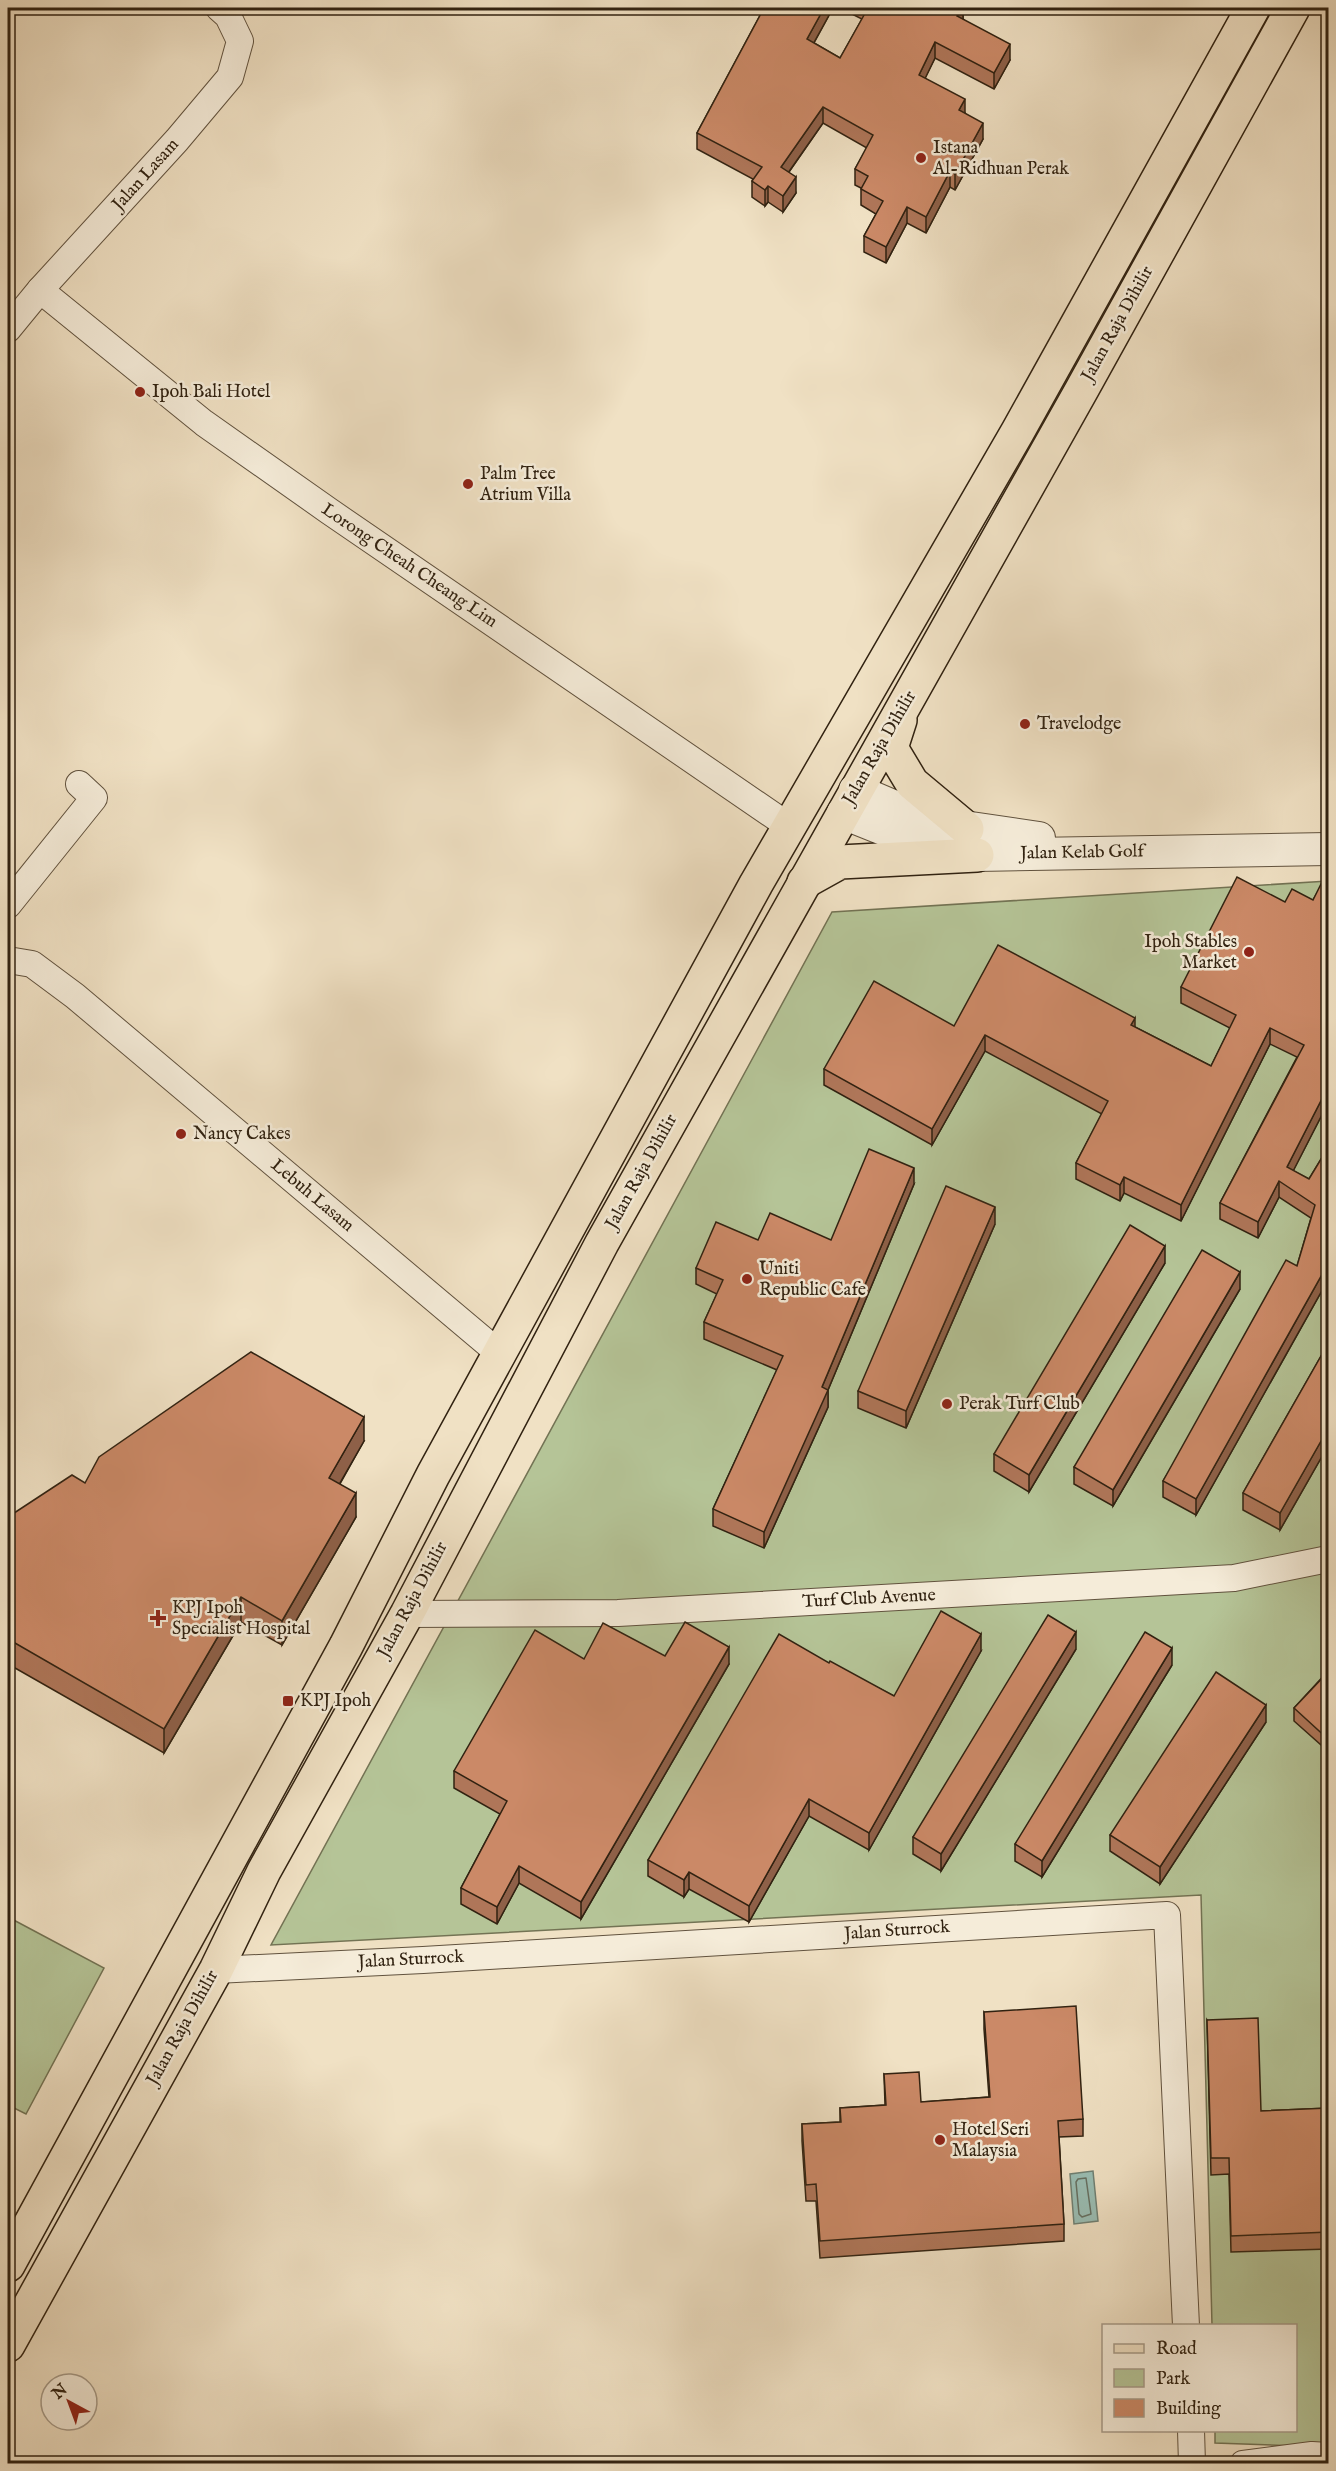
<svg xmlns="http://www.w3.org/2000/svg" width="1336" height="2471" font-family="'IM FELL English',serif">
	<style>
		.green { fill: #b5c497; stroke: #737354; stroke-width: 1.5 }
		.water { fill: #9abeb4; stroke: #708073; stroke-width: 1.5 }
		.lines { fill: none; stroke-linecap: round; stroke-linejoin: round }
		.shore { stroke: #667062; stroke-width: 1.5 }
		.minor-casing { stroke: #61523e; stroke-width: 28 }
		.tertiary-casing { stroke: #61523e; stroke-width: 34 }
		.primary-casing { stroke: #312211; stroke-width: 36 }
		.minor { stroke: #f5ecd9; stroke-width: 26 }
		.tertiary { stroke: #f5ecd9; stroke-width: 32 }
		.primary { stroke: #f0e1c4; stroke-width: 33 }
		.wall { fill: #af7659; stroke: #312211; stroke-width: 1.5 }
		.shaded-wall { fill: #8e6048; stroke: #312211; stroke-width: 1.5 }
		.building { fill: #cb8967; stroke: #312211; stroke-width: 1.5 }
		.poi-dot { fill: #8f2418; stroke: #f5ecd9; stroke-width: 2 }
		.labels { text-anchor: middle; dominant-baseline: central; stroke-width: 5; stroke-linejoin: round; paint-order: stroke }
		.poi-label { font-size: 18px; fill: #312211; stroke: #f5ecd9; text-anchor: start }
		.street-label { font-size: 18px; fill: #312211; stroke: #f5ecd9 }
	</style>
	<rect width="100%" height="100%" fill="#f0e1c4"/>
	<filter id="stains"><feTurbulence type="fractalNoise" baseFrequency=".00333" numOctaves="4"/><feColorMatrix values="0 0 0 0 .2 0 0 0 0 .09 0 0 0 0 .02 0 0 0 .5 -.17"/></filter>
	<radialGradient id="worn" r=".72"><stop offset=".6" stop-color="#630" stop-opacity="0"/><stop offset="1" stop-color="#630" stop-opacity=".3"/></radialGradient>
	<g class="green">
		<polygon points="1328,881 1328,2447 1215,2443 1215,2431 1296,2430 1296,2326 1212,2325 1201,1895 271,1945 832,912"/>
		<polygon points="8,1917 104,1968 26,2114 8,2105"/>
	</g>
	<polygon class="water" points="1093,2171 1098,2221 1074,2224 1070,2174"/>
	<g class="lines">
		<polygon class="shore" points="1086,2178 1091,2214 1082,2217 1079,2214 1076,2182 1078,2179"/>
		<g class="minor-casing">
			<g id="minor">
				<polyline points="40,290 204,423 329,511 790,827"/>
				<polyline points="8,329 40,290 177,140 230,77 240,41 228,16 219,8"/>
				<polyline points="8,905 94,798 79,784"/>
				<polyline points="8,960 32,964 75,996 500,1354"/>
				<polyline points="407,1614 618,1613 1234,1578 1328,1559"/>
				<polyline points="216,1970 423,1960 1167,1915 1186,2326"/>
				<polyline points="1191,2430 1192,2464"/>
				<polyline points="1243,2464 1312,2455 1328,2456"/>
			</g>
		</g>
		<g class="tertiary-casing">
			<g id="tertiary">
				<polyline points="855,790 930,822 1039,838"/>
				<polyline points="843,813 913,841 977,855 1328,849"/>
			</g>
		</g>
		<g class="primary-casing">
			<g id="primary">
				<polyline points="900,720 891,748 912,783 967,829"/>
				<polyline points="804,882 840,862 977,855"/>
				<polyline points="8,2265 346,1646 433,1475 756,884 1018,431 1253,8"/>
				<polyline points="8,2345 216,1970 264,1871 407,1614 602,1243 1081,391 1293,8"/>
			</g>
		</g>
		<use href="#minor" class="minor"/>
		<use href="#tertiary" class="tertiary"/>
		<use href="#primary" class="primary"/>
	</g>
	<g class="wall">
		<polygon points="764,8 833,8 814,43 840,58 862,19 840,8 963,8 963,19 1010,60 994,89 935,58 925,78 965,113 983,139 955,190 950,187 926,233 907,223 886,263 864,252 864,236 876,214 861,205 861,188 855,185 855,169 867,148 823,123 789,172 796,193 783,212 768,202 765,206 752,197 752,181 753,179 697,149 697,133"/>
		<polygon points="1329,873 1329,1101 1293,1171 1309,1179 1329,1146 1329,1278 1196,1515 1163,1497 1163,1481 1297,1266 1311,1218 1279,1197 1258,1238 1220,1219 1220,1203 1297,1057 1270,1044 1181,1221 1124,1193 1120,1201 1076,1179 1076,1163 1102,1114 985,1051 932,1145 824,1085 824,1069 954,1026 1135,1027 1211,1066 1230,1028 1181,1003 1181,987 1285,902 1313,900"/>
		<polygon points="914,1184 828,1390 828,1407 764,1548 713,1526 713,1509 777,1370 704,1339 704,1322 717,1294 696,1284 696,1268 758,1240 831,1240"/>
		<polygon points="995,1224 906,1428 858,1408 858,1391"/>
		<polygon points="1165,1263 1029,1492 994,1471 994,1454"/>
		<polygon points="1240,1289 1113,1506 1074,1484 1074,1467"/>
		<polygon points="1329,1342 1329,1444 1280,1530 1243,1510 1243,1493"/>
		<polygon points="364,1441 340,1484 356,1517 282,1645 241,1622 164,1753 8,1664 8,1517"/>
		<polygon points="1076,1649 941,1871 913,1854 913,1837"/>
		<polygon points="1329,1650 1329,1752 1294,1721 1294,1708 1328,1671 1324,1668 1324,1655"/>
		<polygon points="981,1651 869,1850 809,1816 749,1922 689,1889 684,1897 648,1876 648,1860 829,1663 894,1696"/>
		<polygon points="665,1656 729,1664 581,1919 519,1883 497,1924 461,1904 461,1888 500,1814 454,1788 454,1771 584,1659"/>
		<polygon points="1172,1665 1042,1877 1015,1861 1015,1844"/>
		<polygon points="1266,1722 1160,1884 1110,1851 1110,1835"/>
		<polygon points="984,2012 1083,2119 1083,2136 1059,2137 1064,2224 1064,2241 820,2258 816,2201 806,2201 802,2141 802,2124 840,2122 840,2108 885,2105 884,2074 921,2102 989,2097 984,2029"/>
		<polygon points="1207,2020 1261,2111 1329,2108 1329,2249 1231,2252 1229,2174 1211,2175"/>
	</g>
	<g class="shaded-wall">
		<polygon points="824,8 833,8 807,55 807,39"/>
		<polygon points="962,8 963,8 963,21 957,16"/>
		<polygon points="935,42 935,58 919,91 919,75"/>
		<polygon points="1010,44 1010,60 994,89 994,73"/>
		<polygon points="965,99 965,115 959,110"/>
		<polygon points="823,107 823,123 781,183 781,167"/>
		<polygon points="983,123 983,139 955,190 955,174"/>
		<polygon points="950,171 950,187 926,233 926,217"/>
		<polygon points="796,177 796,193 783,212 783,196"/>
		<polygon points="768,186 768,202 765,206 765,190"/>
		<polygon points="907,207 907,223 886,263 886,247"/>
		<polygon points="1135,1018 1135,1034 1131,1025"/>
		<polygon points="1270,1028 1270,1044 1181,1221 1181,1205"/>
		<polygon points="985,1035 985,1051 932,1145 932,1129"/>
		<polygon points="1329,1085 1329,1101 1287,1183 1287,1167"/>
		<polygon points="914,1168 914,1184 828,1390 828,1407 764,1548 764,1532 822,1387"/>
		<polygon points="1124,1177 1124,1193 1120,1201 1120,1185"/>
		<polygon points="1279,1181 1279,1197 1258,1238 1258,1222"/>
		<polygon points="995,1207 995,1224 906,1428 906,1411"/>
		<polygon points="1165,1246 1165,1263 1029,1492 1029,1475"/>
		<polygon points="1329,1262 1329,1278 1196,1515 1196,1499"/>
		<polygon points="1240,1272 1240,1289 1113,1506 1113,1490"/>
		<polygon points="364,1417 364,1441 329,1502 329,1478"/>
		<polygon points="1329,1427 1329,1444 1280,1530 1280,1513"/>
		<polygon points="356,1493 356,1517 282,1645 282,1621"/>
		<polygon points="241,1597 241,1622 164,1753 164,1729"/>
		<polygon points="1076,1632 1076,1649 941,1871 941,1854"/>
		<polygon points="981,1634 981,1651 869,1850 869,1833"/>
		<polygon points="729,1647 729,1664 581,1919 581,1902"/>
		<polygon points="1172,1648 1172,1665 1042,1877 1042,1861"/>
		<polygon points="1266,1705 1266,1722 1160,1884 1160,1867"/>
		<polygon points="809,1799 809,1816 749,1922 749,1906"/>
		<polygon points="519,1866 519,1883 497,1924 497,1907"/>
		<polygon points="689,1872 689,1889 684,1897 684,1880"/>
	</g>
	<g class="building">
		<polygon points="764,8 824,8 807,39 840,58 868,8 962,8 957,16 1010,44 994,73 935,42 919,75 965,99 959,110 983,123 955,174 950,171 926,217 907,207 886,247 864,236 883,201 861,189 868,176 855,169 873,135 823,107 781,167 796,177 783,196 768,186 765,190 752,181 762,167 697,133"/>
		<polygon points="1327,872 1329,873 1329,1085 1287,1167 1309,1179 1329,1146 1329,1262 1196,1499 1163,1481 1286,1260 1297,1266 1315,1205 1279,1181 1258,1222 1220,1203 1304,1045 1270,1028 1181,1205 1124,1177 1120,1185 1076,1163 1108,1101 985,1035 932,1129 824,1069 874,981 954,1026 998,945 1135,1018 1131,1025 1211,1066 1236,1015 1181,987 1237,877 1285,902 1292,889 1313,900"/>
		<polygon points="869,1149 914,1168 822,1387 828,1390 764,1532 713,1509 783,1356 704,1322 723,1280 696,1268 716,1222 758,1240 770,1213 831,1240"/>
		<polygon points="946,1186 995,1207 906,1411 858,1391"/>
		<polygon points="1130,1225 1165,1246 1029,1475 994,1454"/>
		<polygon points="1202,1250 1240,1272 1113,1490 1074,1467"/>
		<polygon points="1329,1342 1329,1427 1280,1513 1243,1493"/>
		<polygon points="251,1352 364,1417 329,1478 356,1493 282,1621 241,1597 164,1729 8,1639 8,1517 72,1475 85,1483 99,1457"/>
		<polygon points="941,1611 981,1634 869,1833 809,1799 749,1906 689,1872 684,1880 648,1860 779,1634 829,1663 830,1661 894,1696"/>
		<polygon points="1048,1615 1076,1632 941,1854 913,1837"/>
		<polygon points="685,1622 729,1647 581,1902 519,1866 497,1907 461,1888 507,1801 454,1771 535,1630 584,1659 603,1623 665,1656"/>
		<polygon points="1145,1632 1172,1648 1042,1861 1015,1844"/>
		<polygon points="1329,1650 1329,1659 1324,1655"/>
		<polygon points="1329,1671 1329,1740 1294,1708"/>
		<polygon points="1216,1672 1266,1705 1160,1867 1110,1835"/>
		<polygon points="1076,2006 1083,2119 1058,2121 1064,2224 820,2241 816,2184 806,2185 802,2124 841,2122 840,2108 886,2105 884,2074 919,2072 921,2102 990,2097 984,2012"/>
		<polygon points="1258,2018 1261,2111 1329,2108 1329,2232 1231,2236 1229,2158 1211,2158 1207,2020"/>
	</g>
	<g class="poi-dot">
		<circle cx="921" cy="158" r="6"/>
		<circle cx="140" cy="392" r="6"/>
		<circle cx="468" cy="484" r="6"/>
		<circle cx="1025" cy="724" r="6"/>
		<circle cx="1249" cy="952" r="6"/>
		<circle cx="181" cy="1134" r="6"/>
		<circle cx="747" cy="1279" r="6"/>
		<circle cx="947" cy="1404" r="6"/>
		<path d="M155 1609h6v6h6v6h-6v6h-6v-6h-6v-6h6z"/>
		<rect x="282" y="1695" width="12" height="12" rx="3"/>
		<circle cx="940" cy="2140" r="6"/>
	</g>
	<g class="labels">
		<g class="poi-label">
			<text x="933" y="148">Istana<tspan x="933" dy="21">Al-Ridhuan Perak</tspan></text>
			<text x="152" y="392">Ipoh Bali Hotel</text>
			<text x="480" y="474">Palm Tree<tspan x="480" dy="21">Atrium Villa</tspan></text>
			<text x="1037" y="724">Travelodge</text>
			<text x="1237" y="942" text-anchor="end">Ipoh Stables<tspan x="1237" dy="21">Market</tspan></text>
			<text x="193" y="1134">Nancy Cakes</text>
			<text x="759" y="1269">Uniti<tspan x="759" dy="21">Republic Cafe</tspan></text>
			<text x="959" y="1404">Perak Turf Club</text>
			<text x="172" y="1608">KPJ Ipoh<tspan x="172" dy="21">Specialist Hospital</tspan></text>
			<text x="300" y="1701">KPJ Ipoh</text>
			<text x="952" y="2130">Hotel Seri<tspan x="952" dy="21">Malaysia</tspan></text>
		</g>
		<g class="street-label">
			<text transform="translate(146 175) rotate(-48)">Jalan Lasam</text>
			<text transform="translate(1118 324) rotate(-61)">Jalan Raja Dihilir</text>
			<text transform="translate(409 566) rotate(34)">Lorong Cheah Cheang Lim</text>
			<text transform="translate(880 748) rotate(-60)">Jalan Raja Dihilir</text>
			<text transform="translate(1082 853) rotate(-1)">Jalan Kelab Golf</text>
			<text transform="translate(642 1172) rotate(-61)">Jalan Raja Dihilir</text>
			<text transform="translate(312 1196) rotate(40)">Lebuh Lasam</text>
			<text transform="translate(869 1599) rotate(-3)">Turf Club Avenue</text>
			<text transform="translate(413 1600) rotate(-62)">Jalan Raja Dihilir</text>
			<text transform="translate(897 1931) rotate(-4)">Jalan Sturrock</text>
			<text transform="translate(411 1960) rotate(-3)">Jalan Sturrock</text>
			<text transform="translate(183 2028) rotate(-61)">Jalan Raja Dihilir</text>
		</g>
	</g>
	<rect width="1336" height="2471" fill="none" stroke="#f0e1c4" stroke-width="30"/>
	<rect x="9" y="9" width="1318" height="2453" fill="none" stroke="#312211" stroke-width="3"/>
	<rect x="15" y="15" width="1306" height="2441" fill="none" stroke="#312211" stroke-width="1.5"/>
	<rect x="1102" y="2324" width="195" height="108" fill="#f5ecd9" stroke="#a79b89" stroke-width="1.5"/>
	<rect x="1114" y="2344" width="30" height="9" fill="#f0e1c4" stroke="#a79b89" stroke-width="1.5"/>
	<text x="1156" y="2354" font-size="18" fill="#312211">Road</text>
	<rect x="1114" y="2369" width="30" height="18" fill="#b5c497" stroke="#a79b89" stroke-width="1.5"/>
	<text x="1156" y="2384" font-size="18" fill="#312211">Park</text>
	<rect x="1114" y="2399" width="30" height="18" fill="#cb8967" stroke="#a79b89" stroke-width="1.5"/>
	<text x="1156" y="2414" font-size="18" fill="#312211">Building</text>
	<g transform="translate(69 2402) rotate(319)"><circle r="28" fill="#f5ecd9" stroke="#a79b89" stroke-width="1.5"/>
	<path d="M0-4.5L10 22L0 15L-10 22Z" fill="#8f2418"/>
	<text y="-9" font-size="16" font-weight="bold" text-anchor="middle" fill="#312211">N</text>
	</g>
	<rect width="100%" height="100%" filter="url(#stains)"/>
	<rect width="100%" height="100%" fill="url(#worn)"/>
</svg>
